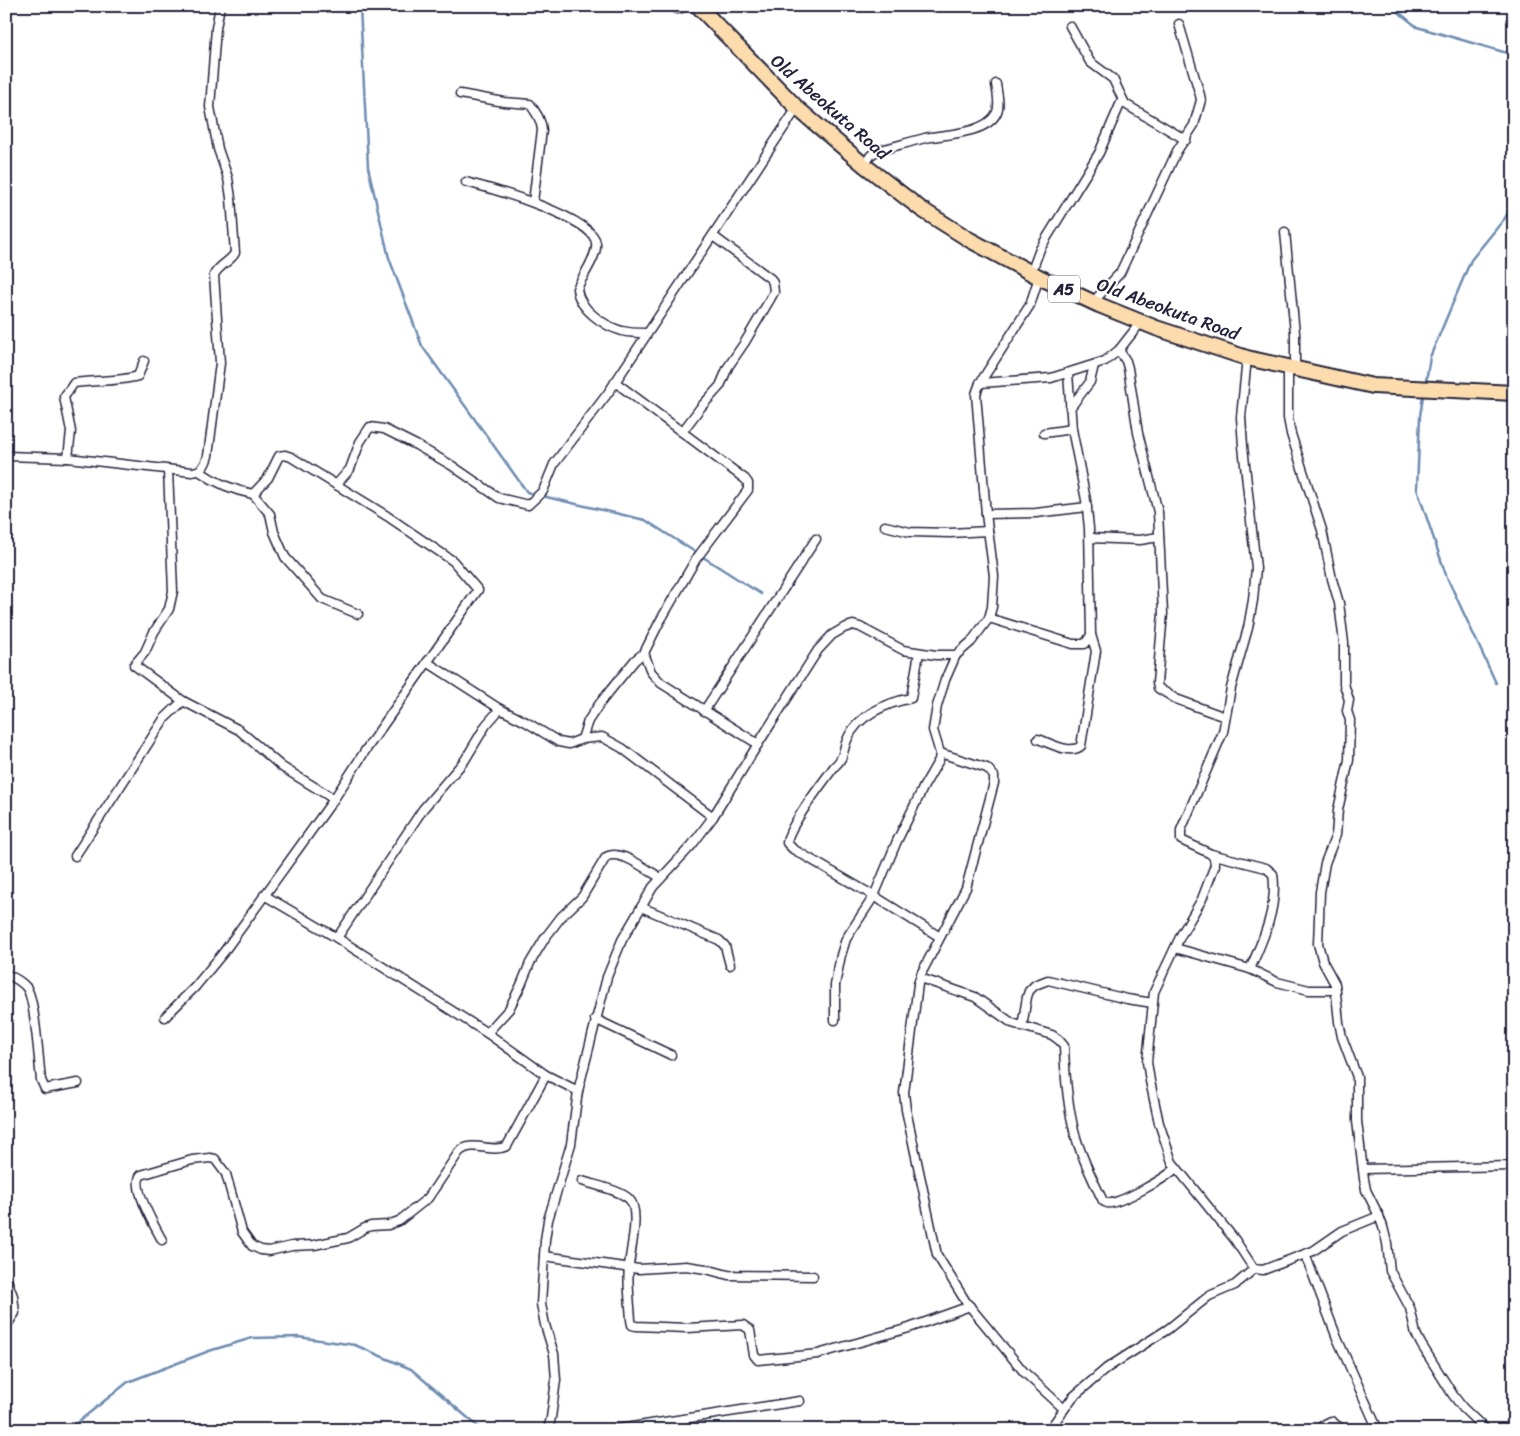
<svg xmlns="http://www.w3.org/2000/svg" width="1520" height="1436" font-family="Sriracha,sans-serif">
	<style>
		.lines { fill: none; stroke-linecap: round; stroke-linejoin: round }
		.stream { stroke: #6e8cb0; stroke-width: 2.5 }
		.street-casing { stroke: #22223b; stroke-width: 11 }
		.highway-casing { stroke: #22223b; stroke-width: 18 }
		.street { stroke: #fff; stroke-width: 8 }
		.highway { stroke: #fcdcac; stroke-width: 14 }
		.labels { text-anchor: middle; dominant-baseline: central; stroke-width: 4; stroke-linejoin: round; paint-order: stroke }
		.shield { fill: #fff; stroke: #646476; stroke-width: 1 }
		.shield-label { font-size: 16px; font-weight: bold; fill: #22223b }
		.street-label { font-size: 18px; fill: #22223b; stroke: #fff }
	</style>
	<rect width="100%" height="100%" fill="#fff"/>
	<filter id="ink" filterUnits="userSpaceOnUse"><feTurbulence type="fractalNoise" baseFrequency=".02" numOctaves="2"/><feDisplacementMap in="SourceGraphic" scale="10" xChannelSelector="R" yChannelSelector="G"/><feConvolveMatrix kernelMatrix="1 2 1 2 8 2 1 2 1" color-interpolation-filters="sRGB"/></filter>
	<g filter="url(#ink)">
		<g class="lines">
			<g class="stream">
				<polyline points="360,6 368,167 389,258 422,346 527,492 536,495"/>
				<polyline points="1391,6 1417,27 1514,55"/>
				<polyline points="1426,381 1430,357 1471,260 1505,218 1514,202"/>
				<polyline points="1423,396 1420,416 1417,489 1446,575 1496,683"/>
				<polyline points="542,496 645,520 761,594"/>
				<polyline points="68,1430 128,1382 209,1351 252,1338 298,1337 355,1345 411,1369 482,1430"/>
			</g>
			<g class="street-casing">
				<g id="street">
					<polyline points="669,6 678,9 687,6"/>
					<polyline points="1070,26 1090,62 1113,79 1125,104 1186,140"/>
					<path d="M460,94L504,102L530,104C536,113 541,119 542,130L533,202"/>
					<path d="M864,165L871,155L877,151C893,147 909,142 925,138C945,134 985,134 996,114C1001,106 997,93 996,84"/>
					<path d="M466,182C489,188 594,217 596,243C598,256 582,276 577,289C579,309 604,326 622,331C630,333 639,333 647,333"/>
					<polyline points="1285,232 1295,333 1295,368"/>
					<polyline points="1031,273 1040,249 1046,239 1099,153 1122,100"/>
					<polyline points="1093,302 1120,273 1177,151 1194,125 1201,100 1200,95 1179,24"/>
					<polyline points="1119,350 1126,361 1128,368 1138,433 1158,512 1163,613 1157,683 1158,688 1176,699 1225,717"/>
					<polyline points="1247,358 1241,417 1243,446 1256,568 1253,600 1248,628 1231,688 1223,732 1181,830 1181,840 1211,854 1214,858 1215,865 1202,899 1181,935 1154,992 1147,1062 1150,1081 1159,1123 1172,1162 1235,1240 1254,1269 1263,1270 1313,1251 1342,1231 1379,1216 1383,1227 1387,1243 1390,1271 1410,1308 1416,1334 1421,1344 1453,1395 1463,1408 1486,1430"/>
					<polyline points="1288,367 1288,418 1291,434 1322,530 1332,579 1339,603 1344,643 1344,684 1349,700 1347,711 1350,720 1349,760 1338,810 1336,835 1325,863 1320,892 1318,944 1323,962 1335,984 1339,1022 1342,1037 1357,1077 1357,1121 1364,1179 1366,1190 1379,1216"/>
					<polyline points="615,382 745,479 748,483 748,490 696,559 659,623 644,653 651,672 661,683 758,744"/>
					<polyline points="980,383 1051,378 1105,361 1119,350 1141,322"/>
					<polyline points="1070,408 1090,382 1094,365"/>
					<polyline points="682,432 701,407 720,386 728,367 745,342 769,301 774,292 773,283 771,279 713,236"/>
					<polyline points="1044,433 1072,429"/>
					<path d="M6,456L68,458L192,472C202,471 205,466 208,456L220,363L214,275C219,265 230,262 235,253L231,198L228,178L218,149L210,107L216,28L220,6"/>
					<path d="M68,458L71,431L64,397L74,383C95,380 118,382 138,376L144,361"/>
					<polyline points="168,470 173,591 169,609 154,632 145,652 134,665 183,701 239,730 282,767 334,799"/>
					<polyline points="336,485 350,469 360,442 370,427 384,429 416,445 451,465 499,498 528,505 543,491 554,464 608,393 797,108"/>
					<polyline points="253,494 270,514 274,532 285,557 322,599 358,614"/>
					<polyline points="986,514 1036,513 1087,507"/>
					<polyline points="885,526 910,532 950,533 988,531"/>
					<polyline points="1090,538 1140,540 1159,537"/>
					<polyline points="989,618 1073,644 1085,644 1091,635"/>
					<path d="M919,653L911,698C887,703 857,715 847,740C842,752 845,757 834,767C824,781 787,828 787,843L793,849L874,896L940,937"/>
					<polyline points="427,662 500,709"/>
					<polyline points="704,711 816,539"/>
					<polyline points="582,739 588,721 600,703 635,660 644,653"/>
					<path d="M1038,739C1050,743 1070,755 1081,746L1096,651L1091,635L1089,528L1086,500L1072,429L1068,373"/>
					<polyline points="940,753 987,768 994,776 994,783 966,888 922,972 918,984 904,1093 906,1110 937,1255 966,1302 1024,1372 1064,1409"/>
					<path d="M1211,854L1266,868L1273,874C1278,907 1263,940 1250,969"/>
					<polyline points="75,856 164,719 183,701"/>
					<path d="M264,895L337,938L487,1033L509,1009L521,985L530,963L545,938L561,917L582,897L606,857C620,848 648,871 661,878"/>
					<polyline points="641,907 719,940 725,946 730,965"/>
					<polyline points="337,938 423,809 465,760 486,725 500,709 526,722 559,742 569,744 582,739 602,737 622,748 713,817"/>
					<polyline points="1175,948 1250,969 1277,982 1309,990 1336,990"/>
					<path d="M6,974C13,977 21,981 26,987C35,996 39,1064 41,1080L45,1089L78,1083"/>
					<path d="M920,978L975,997L1012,1023L1052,1035L1059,1040L1064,1046C1065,1076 1067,1105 1075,1134C1081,1157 1093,1180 1103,1201C1107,1203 1107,1204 1111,1203C1126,1200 1165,1179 1176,1168"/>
					<path d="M165,1017L195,987L223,953L334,799L365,751L478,590L453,561L387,516L291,457L285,455L279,456L268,478L253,494C232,490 216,483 199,471"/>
					<polyline points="595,1019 671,1055"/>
					<polyline points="835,1020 835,985 841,955 846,939 874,896 897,841 924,786 939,760 940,753 933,730 937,706 945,680 956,655"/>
					<polyline points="1022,1027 1027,997 1029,991 1035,985 1048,980 1127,999 1153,1003"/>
					<polyline points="487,1033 546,1075 578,1091"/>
					<polyline points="1363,1169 1514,1166"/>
					<path d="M582,1181C594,1185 620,1190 629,1199C641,1210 630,1251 629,1266C627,1283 630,1302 631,1320L632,1325L636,1326L687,1328L743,1325L750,1330L754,1355L758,1360L818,1354L909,1328L970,1306"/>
					<path d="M162,1240C155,1227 131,1186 141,1175L192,1160L210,1158L215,1159L226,1174L242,1232L252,1246L261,1250L269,1251L292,1246L314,1245L348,1238L365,1228L371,1226L388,1225L399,1221L428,1198L459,1152C473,1139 491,1154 507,1146L546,1075"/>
					<polyline points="1305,1254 1337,1338 1378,1430"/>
					<polyline points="544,1256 639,1269 686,1266 706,1269 728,1275 813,1276"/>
					<polyline points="6,1277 13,1296 15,1313 6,1326"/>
					<polyline points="548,1430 551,1418 556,1380 554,1354 545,1325 541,1304 545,1240 548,1220 571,1144 578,1091 607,977 622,940 653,887 692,845 713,817 758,744 818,650 832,635 844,628 853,625 860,627 903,650 936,655 956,655 971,642 989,618 992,607 994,576 986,514 976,394 980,383 1030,305 1039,277"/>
					<polyline points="612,1430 800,1401"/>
					<polyline points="1049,1430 1073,1397 1107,1368 1168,1329 1209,1296 1235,1285 1254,1269"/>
					<polyline points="1321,1430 1323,1425 1331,1421 1343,1430"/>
				</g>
			</g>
			<g class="highway-casing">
				<polyline id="highway" points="698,6 797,108 864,165 921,209 970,240 1039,277 1099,305 1156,328 1247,358 1373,386 1514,393"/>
			</g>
			<use href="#street" class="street"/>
			<use href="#highway" class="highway"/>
		</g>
	</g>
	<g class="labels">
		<rect class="shield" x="1048" y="275.5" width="32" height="27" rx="4"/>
		<g class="shield-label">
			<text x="1064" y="289">A5</text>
		</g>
		<g class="street-label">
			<text transform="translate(830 107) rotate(41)">Old Abeokuta Road</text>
			<text transform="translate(1168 309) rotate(20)">Old Abeokuta Road</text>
		</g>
	</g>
	<rect width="1520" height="1436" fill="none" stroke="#fff" stroke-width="25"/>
	<rect x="12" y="12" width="1495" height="1411" fill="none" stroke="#22223b" stroke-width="2" filter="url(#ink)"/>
</svg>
